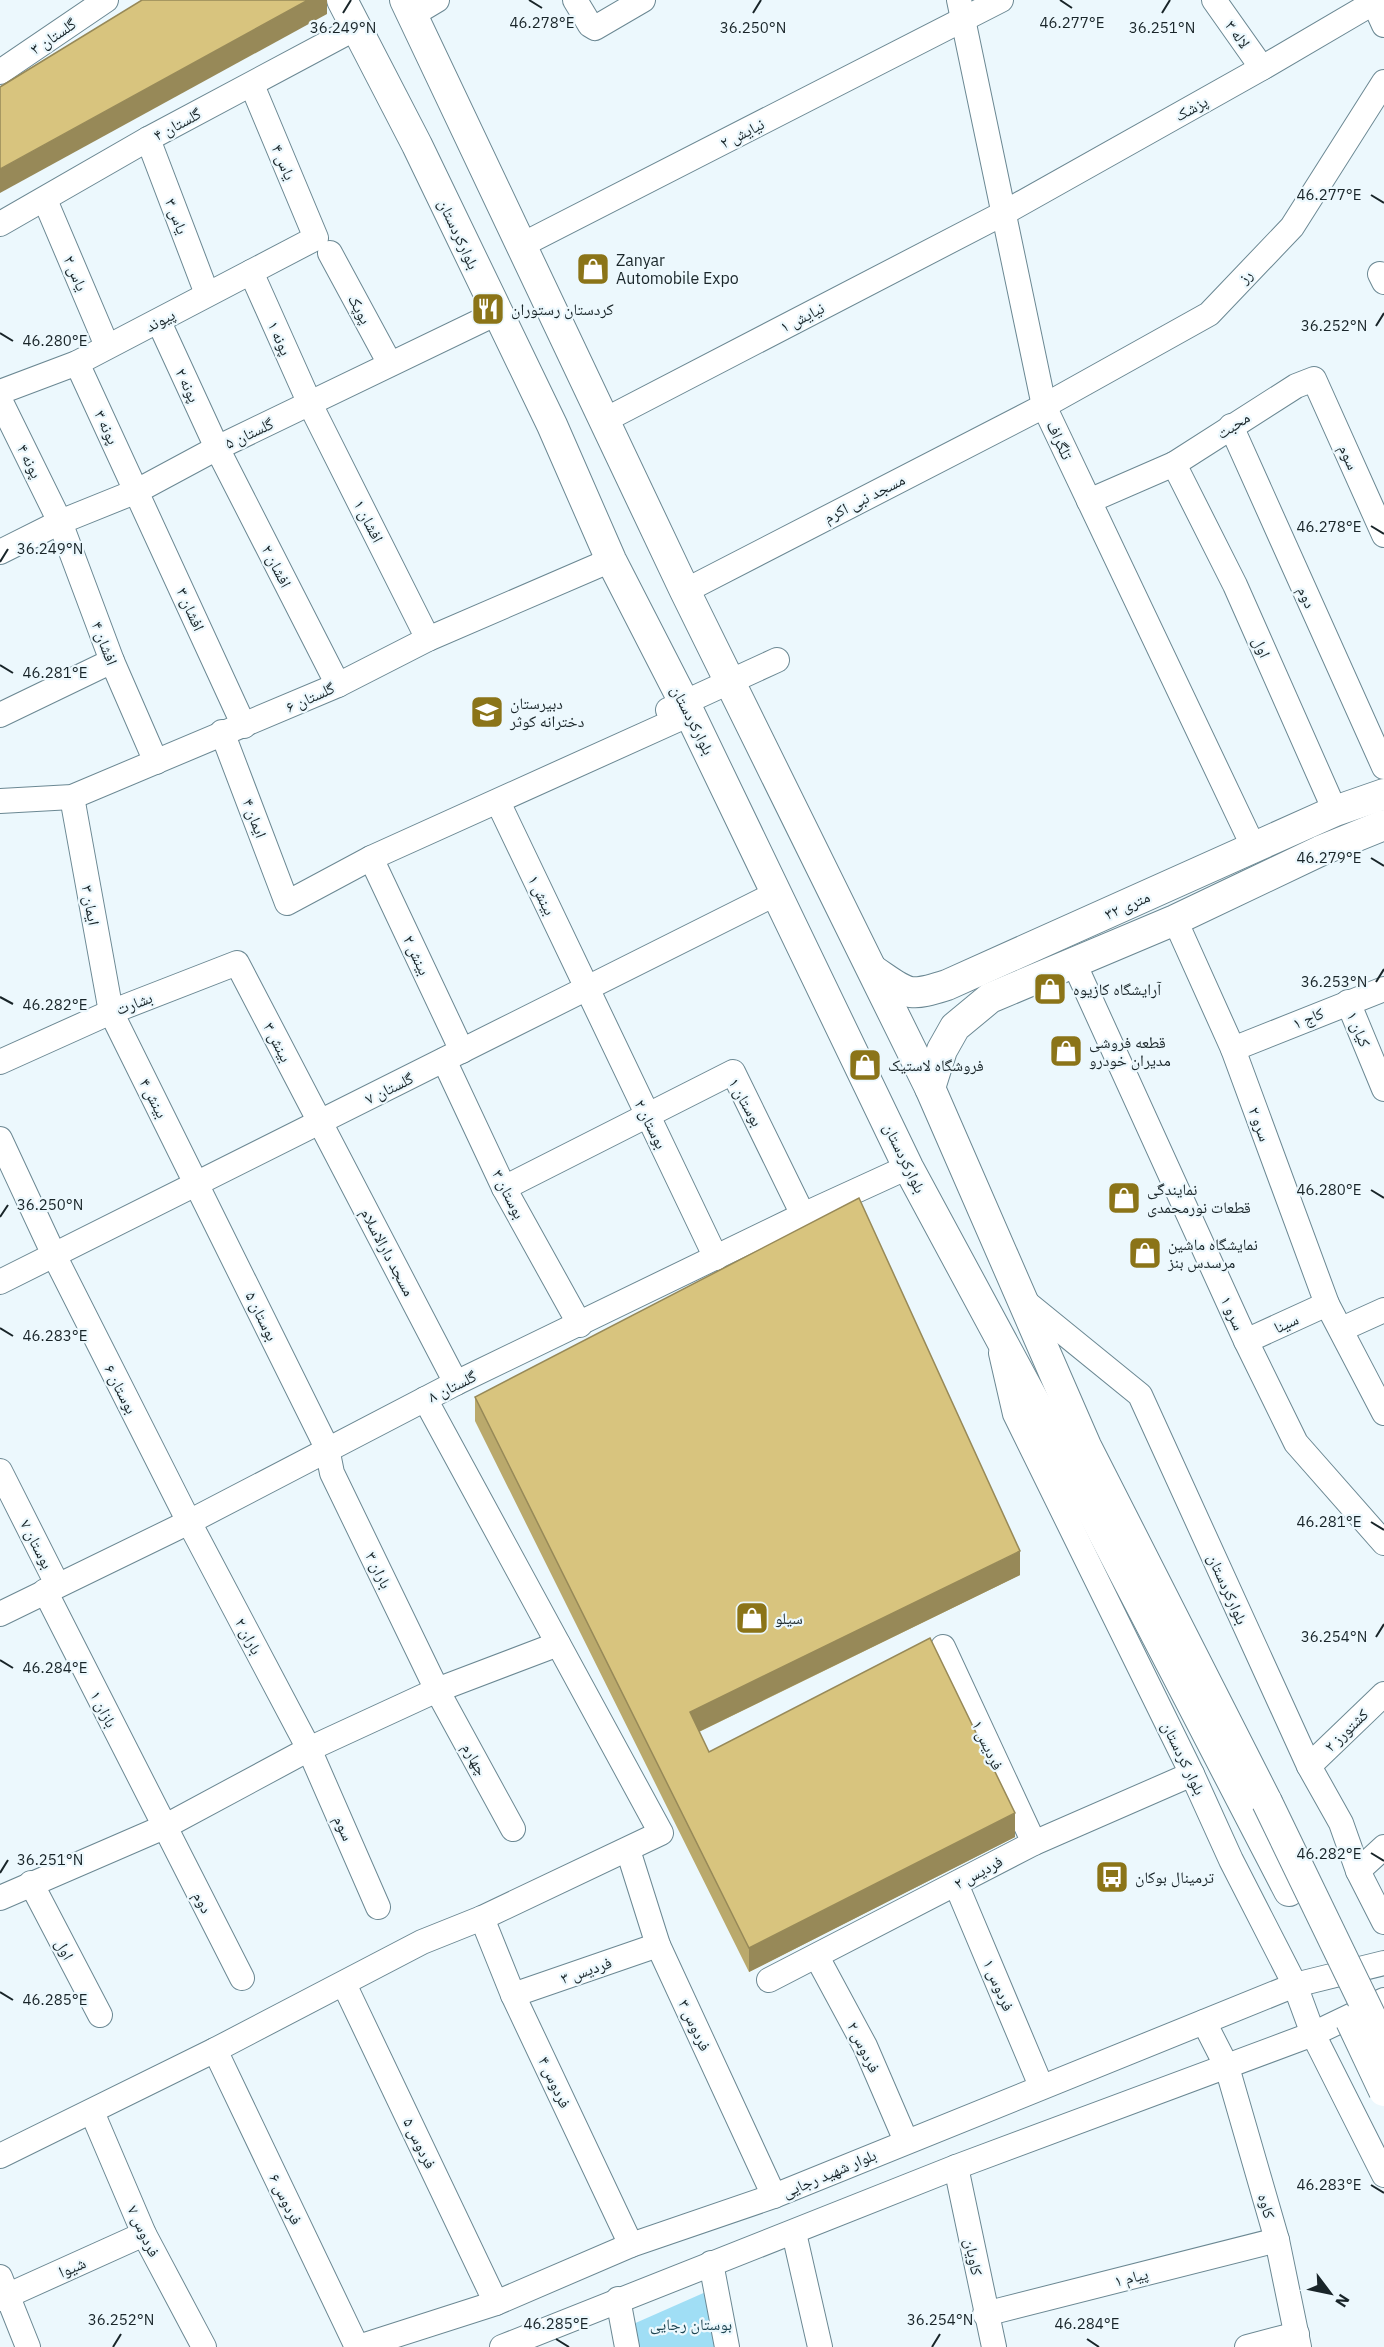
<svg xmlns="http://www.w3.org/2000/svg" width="1384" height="2347" font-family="'IBM Plex Sans','Noto Naskh Arabic',sans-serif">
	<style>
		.green { fill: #a0def5 }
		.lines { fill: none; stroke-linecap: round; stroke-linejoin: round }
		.minor-casing { stroke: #6b8893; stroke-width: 26 }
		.major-casing { stroke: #6b8893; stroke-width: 32 }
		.minor { stroke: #fff; stroke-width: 24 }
		.major { stroke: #fff; stroke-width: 30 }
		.major-bridge-casing { stroke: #6b8893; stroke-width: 32; stroke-linecap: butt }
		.major-bridge { stroke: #fff; stroke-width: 30 }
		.wall { fill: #baa96c }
		.shaded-wall { fill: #978958 }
		.building { fill: #d8c47e; stroke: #978958; stroke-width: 1.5 }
		.ticks { fill: none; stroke: #192529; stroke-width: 2 }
		.labels { text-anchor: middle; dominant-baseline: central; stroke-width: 4.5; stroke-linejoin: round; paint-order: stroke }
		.street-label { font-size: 16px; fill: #192529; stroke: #ecf8fd }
		.poi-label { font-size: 16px; fill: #192529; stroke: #ecf8fd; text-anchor: start }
		.park-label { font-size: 16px; fill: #1d4451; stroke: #ecf8fd }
		.ticks-label { font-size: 15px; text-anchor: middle; fill: #192529; stroke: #ecf8fd; stroke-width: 4.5; stroke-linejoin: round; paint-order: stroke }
	</style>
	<rect width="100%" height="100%" fill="#ecf8fd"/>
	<polygon class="green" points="708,2291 719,2347 636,2347 631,2325"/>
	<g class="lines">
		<g class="minor-casing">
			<g id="minor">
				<polyline points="575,0 590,25 595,28 643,0"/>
				<polyline points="959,0 1044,406 1254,848"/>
				<polyline points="1214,0 1262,68"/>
				<polyline points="1374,3 1384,25"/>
				<polyline points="412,15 437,0"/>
				<polyline points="0,72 106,0"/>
				<polyline points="148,139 207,294"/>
				<polyline points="45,200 107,346"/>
				<polyline points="0,224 148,139 356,28"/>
				<polyline points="520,246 1001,0"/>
				<polyline points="330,253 390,364"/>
				<polyline points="251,272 310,404 428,639"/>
				<polyline points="1380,274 1384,282"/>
				<polyline points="159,322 217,448 338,685"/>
				<polyline points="77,363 244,726"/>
				<polyline points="0,392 77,363 316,238 252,85"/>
				<polyline points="0,400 60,522 112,661 156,762"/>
				<polyline points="603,421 1002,214 1262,68 1378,0"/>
				<polyline points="1231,426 1384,767"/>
				<polyline points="1089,501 1174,464"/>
				<polyline points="0,552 60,522 137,491 217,448 497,313"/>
				<polyline points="685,591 1044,406 1209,314 1292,227 1384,82"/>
				<polyline points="668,710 777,660"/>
				<polyline points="0,715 112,661"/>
				<polyline points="222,732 287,903 371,858 690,714"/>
				<polyline points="72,797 111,1012 327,1448 332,1473 437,1690 513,1829"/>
				<polyline points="0,801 72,797 338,685 428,639 611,560"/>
				<polyline points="498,802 716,1258"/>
				<polyline points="1335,811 1235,585 1174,464 1296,386 1314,379 1384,535"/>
				<polyline points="371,858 462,1051"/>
				<polyline points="1175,920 1233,1049 1327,1304 1384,1413"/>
				<polyline points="1074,963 1246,1341 1296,1443 1384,1543"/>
				<polyline points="1348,1002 1384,1089"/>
				<polyline points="1233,1049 1384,989"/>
				<polyline points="444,1060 504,1188 580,1325"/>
				<polyline points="0,1062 111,1012 237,963 456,1383"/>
				<polyline points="0,1139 54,1255 189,1522 309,1749 378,1907"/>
				<polyline points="504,1188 733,1072 803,1215"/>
				<polyline points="0,1282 777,893"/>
				<polyline points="1022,1299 1140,1395 1309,1766 1341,1823 1358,1871 1384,1922"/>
				<polyline points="1342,1329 1384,1310"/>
				<polyline points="1246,1341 1327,1304"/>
				<polyline points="1001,1353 1015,1414 1192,1774 1231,1860 1295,1985 1313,2034 1384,2175"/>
				<polyline points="0,1471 57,1584"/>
				<polyline points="45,1591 242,1978"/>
				<polyline points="0,1614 189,1522 456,1383 803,1215 908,1167"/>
				<polyline points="943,1647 1034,1843"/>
				<polyline points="1309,1766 1384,1694"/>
				<polyline points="628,1850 658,1945 774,2196"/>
				<polyline points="1358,1871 1384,1847"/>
				<polyline points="31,1883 100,2015"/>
				<polyline points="956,1884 1041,2086"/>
				<polyline points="0,1898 164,1827 309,1749 437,1690 558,1644"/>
				<polyline points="482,1918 513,1995 631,2245"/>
				<polyline points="817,1957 865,2046 906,2141"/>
				<polyline points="769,1980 1034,1843 1192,1774"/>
				<polyline points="344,1984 496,2303"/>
				<polyline points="513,1995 658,1945"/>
				<polyline points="1204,2022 1227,2067 1277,2240 1299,2347"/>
				<polyline points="215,2050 357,2347"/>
				<polyline points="92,2112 144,2234 204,2347"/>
				<polyline points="0,2156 215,2050 422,1942 482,1918 661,1833 425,1399"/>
				<polyline points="956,2167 994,2347"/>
				<polyline points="794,2233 820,2347"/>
				<polyline points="711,2263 727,2347"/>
				<polyline points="0,2277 28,2347"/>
				<polyline points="0,2299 144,2234"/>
				<polyline points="618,2299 627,2347"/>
				<polyline points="985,2314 1277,2240"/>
				<polyline points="359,2347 496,2303 631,2245 774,2196 1295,1985 1384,1963"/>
				<polyline points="502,2347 956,2167 1313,2034 1384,2000"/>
				<polyline points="1247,2347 1297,2334"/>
			</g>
		</g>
		<g class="major-casing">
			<g id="major">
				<polyline points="342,0 417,145 552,425 611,560 690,714 908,1167 1053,1436 1289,1891"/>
				<polyline points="405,0 685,591 930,1088 1086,1446 1267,1802"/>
				<path d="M874,971C908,994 907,998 947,985L1335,811L1384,794"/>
				<polyline points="930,1088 942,1050 955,1027 990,998 1175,920 1320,851 1384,825"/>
			</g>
		</g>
		<use href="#minor" class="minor"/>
		<use href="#major" class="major"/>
		<g class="major-bridge-casing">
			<g id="major-bridge">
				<polyline points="1267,1802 1384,2044"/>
				<polyline points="1351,2021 1384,2091"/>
			</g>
		</g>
		<use href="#major-bridge" class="major-bridge"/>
	</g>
	<polygon class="wall" points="475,1397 1020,1575 699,1732 709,1752 1015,1837 749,1972 475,1421"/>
	<g class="shaded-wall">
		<polygon points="308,0 327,0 327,14 0,193 0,169"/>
		<polygon points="1020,1551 1020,1575 690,1736 690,1712"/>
		<polygon points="1015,1813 1015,1837 749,1972 749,1948"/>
	</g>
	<g class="building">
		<polygon points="142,0 308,0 0,169 0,87"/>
		<polygon points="859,1198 1020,1551 690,1712 709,1752 930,1638 1015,1813 749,1948 475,1397"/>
	</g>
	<path class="ticks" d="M529,0L542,8M1060,0L1072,8M343,13L351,0M753,13L761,0M1162,13L1170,0M1371,195L1384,203M1376,326L1384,313M0,333L13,341M1371,526L1384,534M0,562L8,549M0,665L13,673M1371,858L1384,866M1376,982L1384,969M0,997L13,1004M1371,1190L1384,1198M0,1217L8,1205M0,1328L13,1336M1371,1522L1384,1530M1376,1637L1384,1624M0,1660L13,1668M1371,1853L1384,1861M0,1873L8,1860M0,1992L13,2000M1371,2185L1384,2193M556,2339L569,2347M1087,2339L1099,2347M113,2347L121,2334M932,2347L940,2334"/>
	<defs>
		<g id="shop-square" transform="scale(1.725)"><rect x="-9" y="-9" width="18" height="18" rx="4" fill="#8b7418" stroke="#ecf8fd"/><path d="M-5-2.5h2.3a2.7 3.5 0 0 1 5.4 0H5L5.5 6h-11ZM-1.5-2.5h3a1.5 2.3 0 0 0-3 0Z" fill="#fff"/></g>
		<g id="restaurant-square" transform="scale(1.725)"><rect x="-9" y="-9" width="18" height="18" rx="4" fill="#8b7418" stroke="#ecf8fd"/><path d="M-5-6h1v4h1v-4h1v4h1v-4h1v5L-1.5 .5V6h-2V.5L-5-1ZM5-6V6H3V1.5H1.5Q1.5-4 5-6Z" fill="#fff"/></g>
		<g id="school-square" transform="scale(1.725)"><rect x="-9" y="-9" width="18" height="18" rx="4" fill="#8b7418" stroke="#ecf8fd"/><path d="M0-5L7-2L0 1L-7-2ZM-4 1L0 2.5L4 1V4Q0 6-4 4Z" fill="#fff"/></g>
		<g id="bus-square" transform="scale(1.725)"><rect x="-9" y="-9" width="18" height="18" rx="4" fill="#8b7418" stroke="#ecf8fd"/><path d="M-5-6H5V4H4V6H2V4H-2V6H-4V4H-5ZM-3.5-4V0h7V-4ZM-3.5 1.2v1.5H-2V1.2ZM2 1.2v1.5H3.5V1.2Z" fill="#fff"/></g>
	</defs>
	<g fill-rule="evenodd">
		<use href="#shop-square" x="593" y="269"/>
		<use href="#restaurant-square" x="488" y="309"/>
		<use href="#school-square" x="487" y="712"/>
		<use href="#shop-square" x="1050" y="989"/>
		<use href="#shop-square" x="1066" y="1051"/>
		<use href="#shop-square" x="865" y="1065"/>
		<use href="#shop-square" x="1124" y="1198"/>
		<use href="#shop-square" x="1145" y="1253"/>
		<use href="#shop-square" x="752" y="1618"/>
		<use href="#bus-square" x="1112" y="1877"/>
	</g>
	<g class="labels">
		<g class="street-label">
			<text transform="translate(1238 34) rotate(55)">لاله ۳</text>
			<text transform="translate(53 36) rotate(-34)">گلستان ۳</text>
			<text transform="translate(1191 108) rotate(-29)">پزشک</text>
			<text transform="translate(177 124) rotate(-28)">گلستان ۴</text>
			<text transform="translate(742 133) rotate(-27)">نیایش ۲</text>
			<text transform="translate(284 162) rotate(67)">یاس ۴</text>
			<text transform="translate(177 216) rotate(69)">یاس ۳</text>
			<text transform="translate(459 234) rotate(65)">بلوارکردستان</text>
			<text transform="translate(76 273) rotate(67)">یاس ۲</text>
			<text transform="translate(1245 276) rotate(-46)">رز</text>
			<text transform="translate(360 309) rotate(62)">پوپک</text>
			<text transform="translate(802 317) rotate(-27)">نیایش ۱</text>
			<text transform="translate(160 320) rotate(-28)">پیوند</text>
			<text transform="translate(280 338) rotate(66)">پونه ۱</text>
			<text transform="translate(188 385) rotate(65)">پونه ۲</text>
			<text transform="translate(1233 425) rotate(-33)">محبت</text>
			<text transform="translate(107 427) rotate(65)">پونه ۳</text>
			<text transform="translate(249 433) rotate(-25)">گلستان ۵</text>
			<text transform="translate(1060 440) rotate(65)">تلگراف</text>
			<text transform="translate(1349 457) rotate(66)">سوم</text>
			<text transform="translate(30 461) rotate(64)">پونه ۴</text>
			<text transform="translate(864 498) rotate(-27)">مسجد نبی اکرم</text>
			<text transform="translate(369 521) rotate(63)">افشان ۱</text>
			<text transform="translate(277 566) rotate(63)">افشان ۲</text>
			<text transform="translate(1307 597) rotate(66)">دوم</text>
			<text transform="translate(191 609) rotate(66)">افشان ۳</text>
			<text transform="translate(105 643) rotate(69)">افشان ۴</text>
			<text transform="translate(1262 647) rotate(66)">اول</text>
			<text transform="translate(310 697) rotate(-24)">گلستان ۶</text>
			<text transform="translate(693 720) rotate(63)">بلوارکردستان</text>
			<text transform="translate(255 818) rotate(69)">ایمان ۴</text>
			<text transform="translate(542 895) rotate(64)">بینش ۱</text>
			<text transform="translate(91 905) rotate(80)">ایمان ۳</text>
			<text transform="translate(1127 905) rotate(-24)">۳۲ متری</text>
			<text transform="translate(417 955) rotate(65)">بینش ۲</text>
			<text transform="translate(134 1003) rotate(-21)">بشارت</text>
			<text transform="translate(1308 1018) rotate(-22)">کاج ۱</text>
			<text transform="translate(1359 1029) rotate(67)">کیان ۱</text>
			<text transform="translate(278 1042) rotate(63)">بینش ۳</text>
			<text transform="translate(389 1088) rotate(-26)">گلستان ۷</text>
			<text transform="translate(154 1098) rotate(63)">بینش ۴</text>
			<text transform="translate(746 1102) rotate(61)">بوستان ۱</text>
			<text transform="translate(651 1124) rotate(64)">بوستان ۲</text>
			<text transform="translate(1260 1124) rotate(70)">سرو ۲</text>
			<text transform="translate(905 1158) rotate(64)">بلوارکردستان</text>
			<text transform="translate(509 1194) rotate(63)">بوستان ۳</text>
			<text transform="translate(388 1252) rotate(62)">مسجد دارالاسلام</text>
			<text transform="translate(1233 1313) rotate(66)">سرو ۱</text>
			<text transform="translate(262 1316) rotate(64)">بوستان ۵</text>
			<text transform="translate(1286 1323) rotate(-25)">سینا</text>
			<text transform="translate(452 1386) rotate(-26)">گلستان ۸</text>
			<text transform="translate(121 1389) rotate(63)">بوستان ۶</text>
			<text transform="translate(37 1544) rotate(63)">بوستان ۷</text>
			<text transform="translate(379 1570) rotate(64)">باران ۳</text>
			<text transform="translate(1228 1589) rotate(66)">بلوارکردستان</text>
			<text transform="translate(249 1636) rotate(62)">باران ۲</text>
			<text transform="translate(104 1709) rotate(63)">بازان ۱</text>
			<text transform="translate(1346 1730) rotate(-44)">کشتورز ۲</text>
			<text transform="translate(988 1745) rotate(65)">فردیس ۱</text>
			<text transform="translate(1184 1758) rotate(64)">بلوار کردستان</text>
			<text transform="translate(475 1759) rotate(61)">چهارم</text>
			<text transform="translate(344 1828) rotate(66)">سوم</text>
			<text transform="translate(978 1872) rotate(-28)">فردیس ۲</text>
			<text transform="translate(203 1902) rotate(62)">دوم</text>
			<text transform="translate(65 1949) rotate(62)">اول</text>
			<text transform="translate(586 1970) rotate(-19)">فردیس ۳</text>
			<text transform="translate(999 1985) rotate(67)">فردوس ۱</text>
			<text transform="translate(695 2025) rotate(65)">فردوس ۳</text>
			<text transform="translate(864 2047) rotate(64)">فردوس ۲</text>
			<text transform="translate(555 2082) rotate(65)">فردوس ۴</text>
			<text transform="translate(420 2143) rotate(64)">فردوس ۵</text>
			<text transform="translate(829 2173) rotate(-23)">بلوار شهید رجایی</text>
			<text transform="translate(286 2199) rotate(64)">فردوس ۶</text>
			<text transform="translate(1267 2206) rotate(74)">کاوه</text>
			<text transform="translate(144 2231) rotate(65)">فردوس ۷</text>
			<text transform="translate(974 2257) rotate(79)">کاویان</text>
			<text transform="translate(72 2267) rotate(-24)">شیوا</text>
			<text transform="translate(1131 2277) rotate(-14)">پیام ۱</text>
		</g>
		<g class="poi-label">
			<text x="616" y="260">Zanyar<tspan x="616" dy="18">Automobile Expo</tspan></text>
			<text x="511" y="309">کردستان رستوران</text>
			<text x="510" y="703">دبیرستان<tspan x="510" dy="18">دخترانه کوثر</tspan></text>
			<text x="1073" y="989">آرایشگاه کازیوه</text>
			<text x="1089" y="1042">قطعه فروشی<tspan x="1089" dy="18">مدیران خودرو</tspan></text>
			<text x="888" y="1065">فروشگاه لاستیک</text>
			<text x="1147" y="1189">نمایندگی<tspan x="1147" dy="18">قطعات نورمحمدی</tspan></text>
			<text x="1168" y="1244">نمایشگاه ماشین<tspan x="1168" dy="18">مرسدس بنز</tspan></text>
			<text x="775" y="1618">سیلو</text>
			<text x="1135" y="1877">ترمینال بوکان</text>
		</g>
		<g class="park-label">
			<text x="691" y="2324">بوستان رجایی</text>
		</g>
	</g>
	<g class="ticks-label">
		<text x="542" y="28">46.278°E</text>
		<text x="1072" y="28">46.277°E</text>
		<text x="343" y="33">36.249°N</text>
		<text x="753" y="33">36.250°N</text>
		<text x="1162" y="33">36.251°N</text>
		<text x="1329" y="200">46.277°E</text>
		<text x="1334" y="331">36.252°N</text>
		<text x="55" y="346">46.280°E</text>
		<text x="1329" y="532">46.278°E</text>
		<text x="50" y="554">36.249°N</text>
		<text x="55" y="678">46.281°E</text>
		<text x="1329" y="863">46.279°E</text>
		<text x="1334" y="987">36.253°N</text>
		<text x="55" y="1010">46.282°E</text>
		<text x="1329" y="1195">46.280°E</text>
		<text x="50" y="1210">36.250°N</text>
		<text x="55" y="1341">46.283°E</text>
		<text x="1329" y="1527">46.281°E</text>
		<text x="1334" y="1642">36.254°N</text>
		<text x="55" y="1673">46.284°E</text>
		<text x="1329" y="1859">46.282°E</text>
		<text x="50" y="1865">36.251°N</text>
		<text x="55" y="2005">46.285°E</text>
		<text x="1329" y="2190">46.283°E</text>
		<text x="121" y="2325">36.252°N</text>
		<text x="940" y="2325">36.254°N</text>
		<text x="556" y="2329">46.285°E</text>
		<text x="1087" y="2329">46.284°E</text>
	</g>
	<g transform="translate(1330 2293) rotate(122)" stroke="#ecf8fd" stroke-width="4.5" paint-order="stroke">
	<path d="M0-4.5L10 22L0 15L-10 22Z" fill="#192529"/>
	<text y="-9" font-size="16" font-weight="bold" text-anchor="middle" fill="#192529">N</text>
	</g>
</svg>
